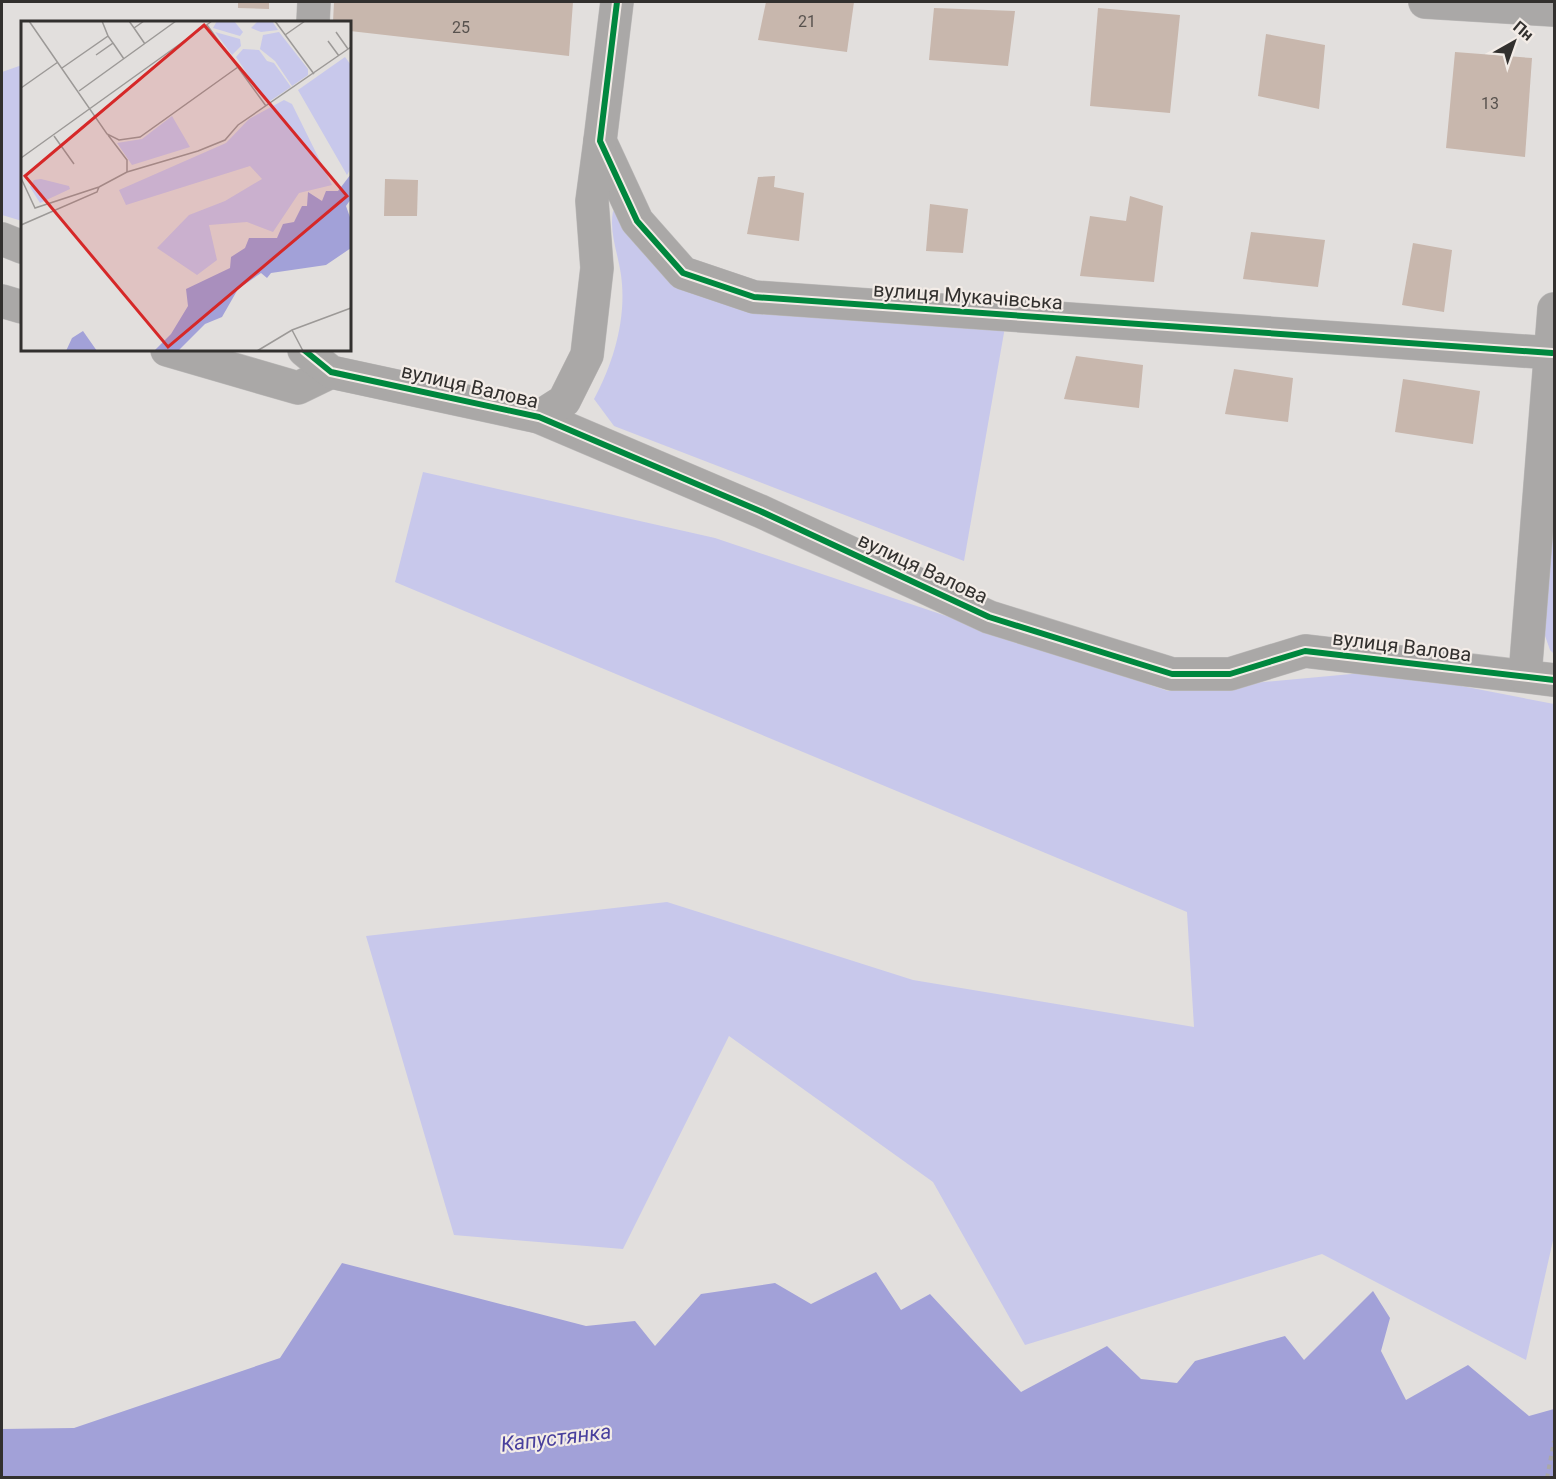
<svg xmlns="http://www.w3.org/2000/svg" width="1556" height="1479" font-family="Roboto,sans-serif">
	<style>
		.green { fill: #c8c8eb }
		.water { fill: #a2a1d8 }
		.building { fill: #c8b7ad }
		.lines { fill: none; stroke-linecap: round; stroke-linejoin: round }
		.minor-casing { stroke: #bebcbb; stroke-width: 34 }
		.path { stroke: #aaa8a7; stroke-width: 4; stroke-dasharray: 4.5 4.5; stroke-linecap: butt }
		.minor { stroke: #aaa8a7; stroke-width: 33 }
		.cycleway-casing { stroke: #f3ece7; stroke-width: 10 }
		.cycleway { stroke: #00873e; stroke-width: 6 }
		.labels { text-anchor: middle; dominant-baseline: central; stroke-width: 4.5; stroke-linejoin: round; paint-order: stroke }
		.number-label { font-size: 16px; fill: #58524e }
		.street-label { font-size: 20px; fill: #32302e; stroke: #f3ece7 }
		.water-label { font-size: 21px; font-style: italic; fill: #49409d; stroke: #f3ece7 }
		.inset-road { fill: none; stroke: #9c9997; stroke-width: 1.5 }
		.view { fill: #d62828; fill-opacity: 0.15; stroke: #d62828; stroke-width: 3 }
		.inset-edge { fill: none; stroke: #32302e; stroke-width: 3 }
	</style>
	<rect width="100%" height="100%" fill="#e2dfdd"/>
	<g class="green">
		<polygon points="22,65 22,221 2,215 2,72"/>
		<path d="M613,211L624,214L676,282L1005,327L964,561L614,426L594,399C614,362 627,317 621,275C618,253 609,233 613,211Z"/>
		<polygon points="423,472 715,538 1168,691 1384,671 1554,704 1554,1236 1526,1360 1322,1254 1025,1345 933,1182 729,1036 623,1249 454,1235 366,936 667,902 913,980 1194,1027 1187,912 395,582"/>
		<polygon points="1554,502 1554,654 1550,650 1543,630"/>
	</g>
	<polygon class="water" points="342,1263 586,1326 635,1321 655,1346 701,1294 775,1283 811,1304 876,1272 901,1310 930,1294 1021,1392 1107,1346 1141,1379 1177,1383 1195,1361 1285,1336 1304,1360 1373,1291 1390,1318 1381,1351 1406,1400 1468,1365 1529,1416 1554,1409 1554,1477 2,1477 2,1429 74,1428 280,1358"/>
	<g class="building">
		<polygon points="238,2 269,2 269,9 238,8"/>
		<polygon points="334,2 573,2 569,56 350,31 350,22 333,22"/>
		<polygon points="766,2 854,2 847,52 758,40"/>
		<polygon points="934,8 1015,11 1008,66 929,60"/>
		<polygon points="1098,8 1180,15 1170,113 1090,106"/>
		<polygon points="1266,34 1325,45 1319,109 1258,96"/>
		<polygon points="1455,52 1532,58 1525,157 1446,148"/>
		<polygon points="775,176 774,187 804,193 799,241 747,234 758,177"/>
		<polygon points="385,179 418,180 417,216 384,216"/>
		<polygon points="1130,196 1163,206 1154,282 1080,276 1090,216 1126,221"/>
		<polygon points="930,204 968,209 963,253 926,251"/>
		<polygon points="1251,232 1325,240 1318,287 1243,279"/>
		<polygon points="1413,243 1452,250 1444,312 1402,305"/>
		<polygon points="1076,356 1143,365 1139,408 1064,399"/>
		<polygon points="1234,369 1293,378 1288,422 1225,414"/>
		<polygon points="1403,379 1480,391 1473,444 1395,432"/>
	</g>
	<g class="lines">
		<g class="minor-casing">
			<g id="minor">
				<polyline points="617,2 600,141 637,221 683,273 754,297 1552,353"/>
				<polyline points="1425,2 1554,10"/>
				<polyline points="313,22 314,2"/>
				<polyline points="2,239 22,247"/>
				<polyline points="2,301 22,307"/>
				<polyline points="167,350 298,388 331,372"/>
				<polyline points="304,350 331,372 539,417 760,511 989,617 1172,674 1230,674 1305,651 1554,680"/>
				<polyline points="539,417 564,401 587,355 597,268 592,201 600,141"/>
				<polyline points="1525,676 1554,309"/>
			</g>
		</g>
		<polyline class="path" points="1547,1478 1554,1441"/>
		<use href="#minor" class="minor"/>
		<g class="cycleway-casing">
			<g id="cycleway">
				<polyline points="617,2 600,141 637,221 683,273 754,297 1552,353"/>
				<polyline points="304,350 331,372 539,417 760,511 989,617 1172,674 1230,674 1305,651 1554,680"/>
			</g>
		</g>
		<use href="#cycleway" class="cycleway"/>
	</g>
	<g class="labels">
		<g class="number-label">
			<text x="807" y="21">21</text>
			<text x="461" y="27">25</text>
			<text x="1490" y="103">13</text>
		</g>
		<g class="street-label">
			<text transform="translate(968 296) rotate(4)">вулиця Мукачівська</text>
			<text transform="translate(470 386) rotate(13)">вулиця Валова</text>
			<text transform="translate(923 568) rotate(25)">вулиця Валова</text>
			<text transform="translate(1402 646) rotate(7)">вулиця Валова</text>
		</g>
		<g class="water-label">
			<text transform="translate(556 1438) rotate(-7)">Капустянка</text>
		</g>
	</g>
	<g transform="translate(21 21)">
		<rect width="330" height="330" fill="#e2dfdd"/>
		<path d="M196,0H213L222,11L219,15L192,7ZM237,0H251L257,9L240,11L230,7ZM194,11L219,18L220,25L211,34ZM258,11L287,48V54L271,65L254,40L239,28L242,14ZM222,28L238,29L246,40L253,42L270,66L249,80L243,78L215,36ZM324,36L330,44V147L326,154L277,69ZM263,79L271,83L311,164L278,172L252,211L226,201L188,204L196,239L176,254L136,227L168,194L204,180L241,158L229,145L105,184L98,169L205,122L228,98ZM151,95L169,126L111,144L96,122L121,118ZM20,158L48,165L49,168L19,182L9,166L13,159Z" fill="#c8c8eb"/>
		<path d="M330,153V178L325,185L330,199V227L305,244L250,252L246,257L240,252L217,268L201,296L184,303L157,330H133L150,313L167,285L165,268L209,247L210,236L224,227L228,217H256L262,203L273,201L281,185H286L287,171L301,180L305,170H317ZM62,310L76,330H45L51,317Z" fill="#a2a1d8"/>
		<path class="inset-road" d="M8,0L86,113L98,119L119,116L217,46M108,0L113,7L123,0M254,0L293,53M186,4L245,85M113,7L124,23M315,11L327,28M264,14L284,0M307,20L318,35M92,22L103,38M75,34L92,22L87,15M41,47L87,15L81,0M0,67L37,41M58,70L155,0M87,114L106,139V151M33,115L53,143M0,137L191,0M0,157L14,187L78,166L106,151L177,130L204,119L217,104L330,26M0,204L76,171L78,166M271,309L282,330M236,330L271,309L330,287"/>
		<path class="view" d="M183,4L326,175L147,326L4,155Z"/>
		<rect width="330" height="330" class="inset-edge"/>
	</g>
	<rect width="1556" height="1479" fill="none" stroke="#32302e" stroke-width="6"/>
	<g transform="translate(1514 42) rotate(40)" stroke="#f3ece7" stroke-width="4.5" paint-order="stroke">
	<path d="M0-4.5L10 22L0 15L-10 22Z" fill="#32302e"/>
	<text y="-9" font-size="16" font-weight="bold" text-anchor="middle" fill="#32302e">Пн</text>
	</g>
</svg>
